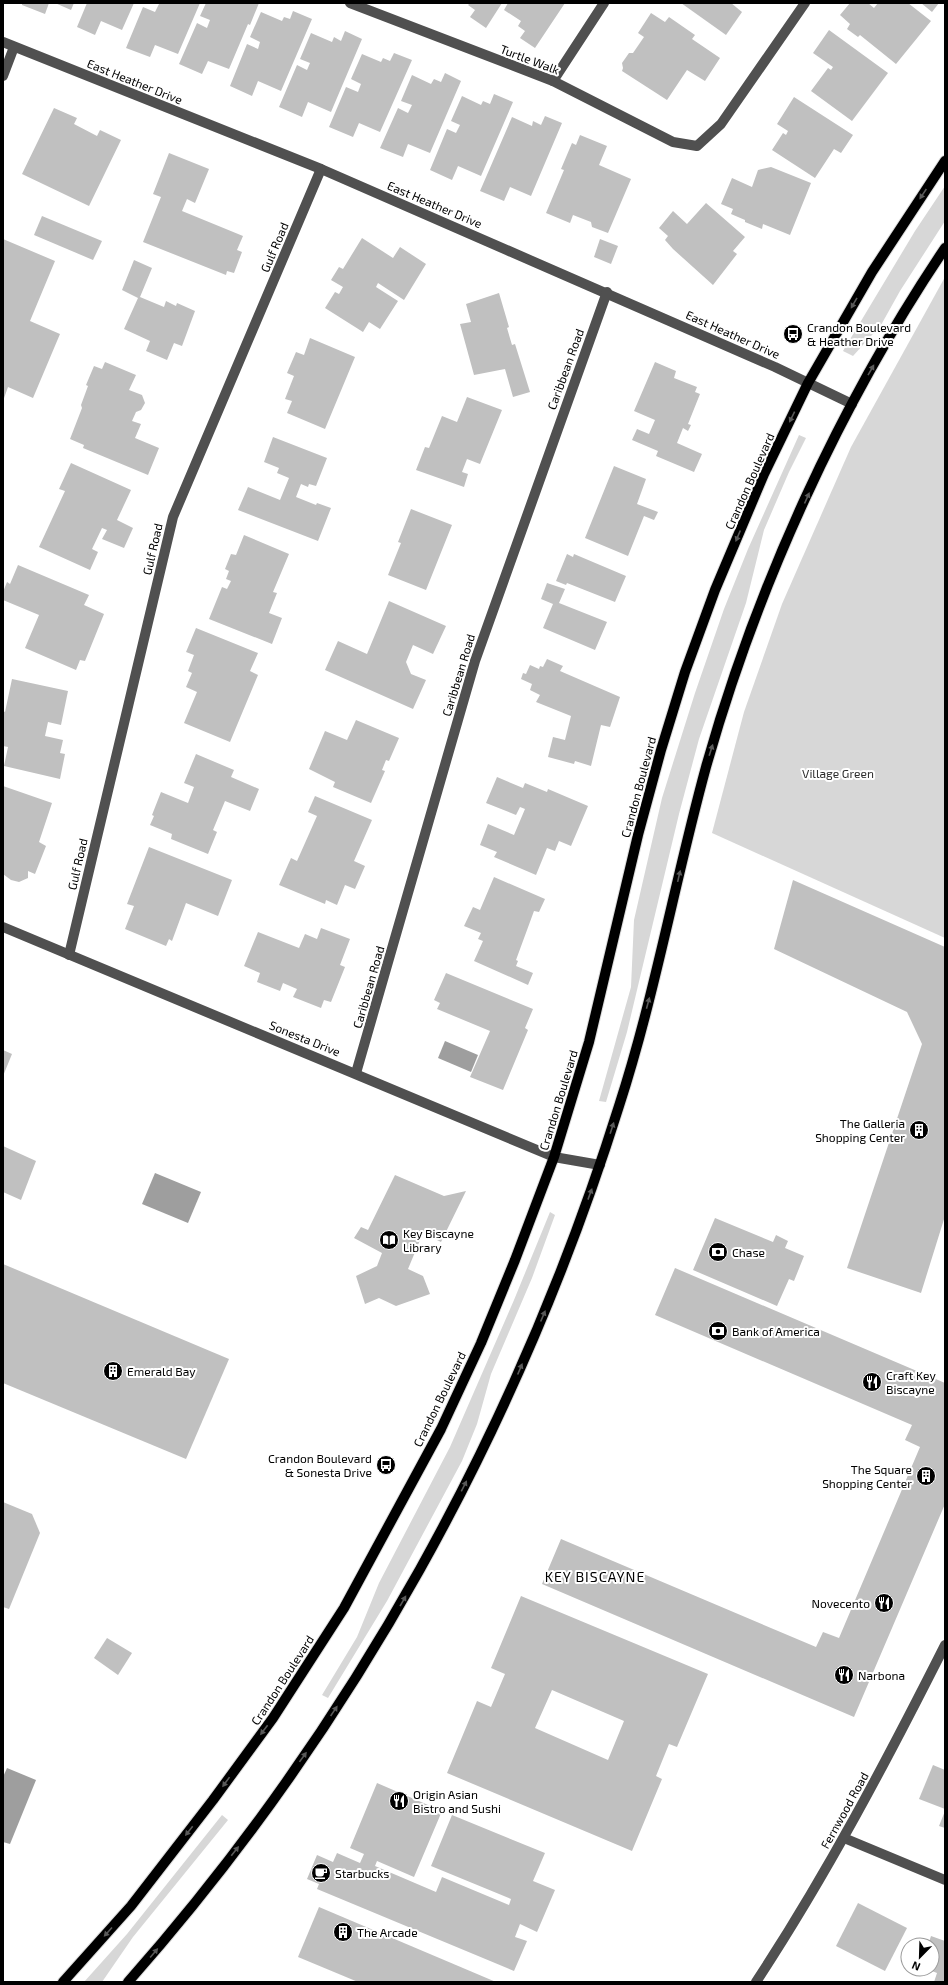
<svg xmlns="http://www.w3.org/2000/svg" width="948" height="1985" font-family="'Exo 2',sans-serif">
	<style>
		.green { fill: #d7d7d7 }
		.water { fill: #9e9e9e }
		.building { fill: #c0c0c0; fill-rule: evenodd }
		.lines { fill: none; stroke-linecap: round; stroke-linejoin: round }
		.major-casing { stroke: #dbdbdb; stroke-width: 12 }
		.minor { stroke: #505050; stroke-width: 10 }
		.major { stroke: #000; stroke-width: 10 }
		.oneway { fill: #595959 }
		.labels { text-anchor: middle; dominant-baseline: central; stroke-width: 4; stroke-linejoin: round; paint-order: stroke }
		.street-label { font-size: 12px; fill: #000; stroke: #fff }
		.poi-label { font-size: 12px; fill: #000; stroke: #fff; text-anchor: start }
		.park-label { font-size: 12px; fill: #2e2e2e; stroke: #fff }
		.quarter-label { font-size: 14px; letter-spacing: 1px; fill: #000; stroke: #fff }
	</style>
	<rect width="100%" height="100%" fill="#fff"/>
	<g class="green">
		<polygon points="945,186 945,221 900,291 881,325 853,356 843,351 915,231"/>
		<polygon points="945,277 945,938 712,833 744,712 782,604 851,447"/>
		<polygon points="799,435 806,438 789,472 764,530 746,603 699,739 679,814 627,1032 606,1102 599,1101 631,987 634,920 662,798 695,693 724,609 748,549"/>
		<polygon points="550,1212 555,1215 532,1278 491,1374 477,1424 462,1461 387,1601 328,1698 322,1695 357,1637 379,1583 450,1447 514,1300"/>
		<polygon points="222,1815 228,1820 133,1937 102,1982 84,1982 127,1934"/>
	</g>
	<g class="water">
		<polygon points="445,1041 478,1055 471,1072 438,1058"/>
		<polygon points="155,1173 201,1192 188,1223 142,1204"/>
		<polygon points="7,1768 36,1780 10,1844 3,1842 3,1777"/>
	</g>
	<g class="building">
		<polygon points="22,3 49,3 45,14 22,5"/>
		<polygon points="55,3 74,3 71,10"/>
		<polygon points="87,3 134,3 122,30 101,21 95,35 77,27"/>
		<polygon points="155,3 200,3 178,54 155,45 150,57 126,48 143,7 155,12 159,4"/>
		<polygon points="206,3 259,3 250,25 248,24 229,69 208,61 202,74 179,64 197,23 207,28 210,20 200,16"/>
		<polygon points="470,3 502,3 486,28 470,17 475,10 468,5"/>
		<polygon points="508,3 565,3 535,48 520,38 525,31 518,26 521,21 504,10"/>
		<polygon points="681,3 731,3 742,12 726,35"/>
		<polygon points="850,3 868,3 874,8 878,3 908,3 931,21 896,64 860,35 858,37 847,29 850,24 840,15"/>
		<polygon points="921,3 939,3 932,12"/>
		<polygon points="293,11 312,19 281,91 258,81 252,96 230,86 247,44 258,49 260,42 250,37 261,12 282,21 284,17 290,19"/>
		<polygon points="651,13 665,22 669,17 695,35 692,39 720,58 705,81 687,70 667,100 622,71 623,68 622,63 629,53 633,53 644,37 638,33"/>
		<polygon points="829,30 888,73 852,121 811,91 828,68 831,70 833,67 813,53"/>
		<polygon points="345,31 362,39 331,112 308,102 302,117 279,107 297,65 307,70 310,63 300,59 311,33 332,42 334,37 341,41"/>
		<polygon points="394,53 412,60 380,132 359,123 353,137 329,127 346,87 358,92 361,84 351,79 362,54 381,62 383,58 390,61"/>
		<polygon points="445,73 461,81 430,153 408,144 403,157 380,148 398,108 408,113 412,105 401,101 412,75 431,84 434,79 441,82"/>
		<polygon points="494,94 513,102 481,176 458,166 452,180 430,170 447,129 456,133 460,125 451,121 462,96 481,105 483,101 490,104"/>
		<polygon points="794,97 853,135 841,153 834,149 815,178 772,150 783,133 786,135 788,131 777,124"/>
		<polygon points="54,108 77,118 74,124 97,136 100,130 121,140 89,206 22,174"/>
		<polygon points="545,116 562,123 531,196 510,187 504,201 480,191 512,117 532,126 533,121 541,125"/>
		<polygon points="580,135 607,146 599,165 631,179 608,233 592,227 591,222 573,215 570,223 546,213 564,170 561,169 572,143 576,145"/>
		<polygon points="169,153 209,169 195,203 187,199 182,211 243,236 237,250 242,252 234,273 227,271 226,275 143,242 161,197 153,194"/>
		<polygon points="771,167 811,183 790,235 763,224 762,229 745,222 745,220 731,214 733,209 721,204 732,178 752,187 758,170"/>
		<polygon points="706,203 745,237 733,251 737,254 713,285 673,249 665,240 668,236 659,228 673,211 687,224"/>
		<polygon points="42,216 102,241 93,260 34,235"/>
		<polygon points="362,238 393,258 400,247 426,264 404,300 378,283 376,287 398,301 380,329 369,322 363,332 325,308 335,292 339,294 343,287 331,280 339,267 343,269"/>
		<polygon points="3,239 55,261 30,321 60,334 33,398 8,387 3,401"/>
		<polygon points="600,239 618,246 611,264 594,257"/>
		<polygon points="134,260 152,268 140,297 164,307 166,301 176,306 177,303 195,311 182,346 174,343 167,360 146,351 150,341 124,329 138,298 122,290"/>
		<polygon points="499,293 509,327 507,328 512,345 515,344 530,392 513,397 505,369 474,375 460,324 471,322 466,304"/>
		<polygon points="310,338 355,357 325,429 287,413 292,401 285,399 294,376 287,373 296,352 304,355"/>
		<polygon points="105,362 136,375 129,390 142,395 145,403 141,410 136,412 132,421 141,424 135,438 159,448 148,475 83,448 84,445 70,439 82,408 81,405 88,386 86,385 94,366 102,369"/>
		<polygon points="655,362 676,371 674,378 697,387 695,392 700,394 688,424 691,425 688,431 683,428 677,443 702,454 694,472 656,456 658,451 632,440 637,429 649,434 655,420 634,411"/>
		<polygon points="467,397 502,410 480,464 467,459 462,472 468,474 464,487 416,470 425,447 429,448 442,416 457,422"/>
		<polygon points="273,437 327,458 316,486 309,484 308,487 301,484 296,497 316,505 317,503 331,508 318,541 238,510 248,487 280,500 289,478 277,473 279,468 264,462"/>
		<polygon points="71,463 131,490 117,520 133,528 124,548 102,539 107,530 102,528 92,549 98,552 90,570 39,547 65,491 59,489"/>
		<polygon points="614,466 646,479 637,504 658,512 654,520 644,516 628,556 585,538"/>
		<polygon points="411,509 452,525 426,590 388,575 401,543 398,542"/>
		<polygon points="244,535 289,554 273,592 277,593 269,613 282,618 272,644 209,619 222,587 227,589 231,581 226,579 229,571 225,569 231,554 236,555"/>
		<polygon points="567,554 573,557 574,554 626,576 615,602 567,583 566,585 556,581"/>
		<polygon points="18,565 89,595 84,605 104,614 85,661 80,660 76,670 25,648 39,615 3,600 3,592 7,582 10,584"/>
		<polygon points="547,583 565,589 559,603 607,622 595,650 543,628 553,604 541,599"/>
		<polygon points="389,601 446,626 433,654 413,645 406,662 411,674 426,680 413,709 325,670 338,641 367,654"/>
		<polygon points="196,628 258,653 250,671 258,675 230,742 184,723 197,692 186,687 192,673 188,671 194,655 186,652"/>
		<polygon points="547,659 563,666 560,671 620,697 610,727 601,725 591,766 575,761 574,764 548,757 553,737 565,740 571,716 536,702 540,695 530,690 532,684 521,679 523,673 526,674 530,665 539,669 540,666 543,667"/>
		<polygon points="12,679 68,691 61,725 48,722 45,736 63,740 60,753 65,754 60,779 4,766 8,747 3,746 3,711 5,712"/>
		<polygon points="356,720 399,738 389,761 386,760 382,770 385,771 371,803 333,787 335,782 309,769 325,731 347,740"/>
		<polygon points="196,754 234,770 231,777 259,789 250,811 225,801 213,830 217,832 208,854 171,839 172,834 150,825 154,816 152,815 161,792 188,803 194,787 184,783"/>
		<polygon points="497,777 523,788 525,783 547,792 548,789 588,806 571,846 559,841 555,851 547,848 536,875 494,857 497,852 480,845 488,824 514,835 525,809 520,807 516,815 486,803"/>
		<polygon points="3,786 52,803 39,842 46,846 35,874 28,871 28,878 19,882 11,880 3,874"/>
		<polygon points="315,796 372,820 354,861 365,866 355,889 345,885 337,905 326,900 325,904 279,885 291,858 297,861 317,816 308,812"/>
		<polygon points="149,847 232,880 218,916 186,903 172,941 169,939 166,946 125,929 134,906 127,904"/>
		<polygon points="494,877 545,899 539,912 534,911 516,960 518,961 516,966 533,973 528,985 474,961 483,941 478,939 481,933 464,926 473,907 480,910"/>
		<polygon points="793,880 945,947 945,1216 921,1293 847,1268 922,1044 907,1012 774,949"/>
		<polygon points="321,928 350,939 340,965 345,967 331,1002 324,1000 321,1008 293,997 297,989 283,983 280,991 257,982 260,973 244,966 258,932 299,948 305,934 317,939"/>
		<polygon points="446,973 533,1009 525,1028 528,1030 503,1090 470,1077 490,1031 437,1009 440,1003 434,1000"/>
		<polygon points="3,1050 12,1054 3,1076"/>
		<polygon points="3,1146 36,1161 21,1200 3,1192"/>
		<polygon points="395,1175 444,1196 466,1191 441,1242 423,1233 408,1269 423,1276 430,1294 396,1306 379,1298 365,1304 356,1276 377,1266 382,1253 354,1238 361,1227 368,1230"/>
		<polygon points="715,1218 773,1242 776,1235 788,1241 785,1248 804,1256 794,1281 789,1279 777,1306 693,1270"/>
		<polygon points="3,1264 229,1359 186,1459 3,1383"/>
		<polygon points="675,1268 945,1383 945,1504 854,1717 542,1584 561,1539 816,1647 823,1632 839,1638 920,1447 905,1440 912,1425 655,1315"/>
		<polygon points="3,1502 32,1514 40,1533 9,1609 3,1607"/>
		<path d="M521,1596L708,1674L677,1747L669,1744L656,1776L662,1779L632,1851L447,1773L477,1701L491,1707L505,1674L491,1668ZM552,1690L624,1721L608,1760L535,1728Z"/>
		<polygon points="107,1638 132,1653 118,1675 94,1658"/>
		<polygon points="933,1765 945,1770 945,1809 919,1799"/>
		<polygon points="377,1783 442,1811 414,1877 377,1861 375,1866 436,1892 442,1877 509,1905 511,1899 431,1866 452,1815 545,1853 533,1881 555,1890 537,1932 520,1924 515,1937 527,1941 514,1971 317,1889 319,1884 307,1879 317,1855 333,1862 337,1853 360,1863 364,1854 350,1848"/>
		<polygon points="945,1811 945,1828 939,1826"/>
		<polygon points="858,1903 907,1928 885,1971 836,1946"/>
		<polygon points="319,1907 496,1982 358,1982 298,1957"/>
		<polygon points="931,1936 945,1941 945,1982 934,1982 937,1973 927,1969 932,1969 932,1945 928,1945"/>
	</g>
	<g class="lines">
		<g class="major-casing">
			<g id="major">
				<polyline points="63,1982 131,1906 213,1800 273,1718 344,1608 441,1429 481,1343 515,1260 554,1157 589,1042 638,835 661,750 685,672 715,590 764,474 808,383 872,272 945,161"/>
				<path d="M128,1982C352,1729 518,1428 619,1106C655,995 675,880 706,767C757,586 840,404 945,248"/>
			</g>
		</g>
		<g class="minor">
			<polyline points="350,3 553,81 673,142 697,146 721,124 805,3"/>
			<polyline points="3,42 321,169 775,367 852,404"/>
			<polyline points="3,76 14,47"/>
			<polyline points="553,81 604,3"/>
			<polyline points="3,927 554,1157 600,1165"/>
			<polyline points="69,955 173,517 321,169"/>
			<polyline points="356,1073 475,661 607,292"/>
			<polyline points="844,1838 945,1880"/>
			<path d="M756,1982C827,1874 887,1760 945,1645"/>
		</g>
		<use href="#major" class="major"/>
	</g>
	<defs><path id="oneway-solid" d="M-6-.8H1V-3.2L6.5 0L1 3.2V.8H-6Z"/></defs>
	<g class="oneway">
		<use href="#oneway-solid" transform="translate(923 194) rotate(124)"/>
		<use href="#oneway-solid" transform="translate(854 303) rotate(120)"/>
		<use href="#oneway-solid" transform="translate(871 370) rotate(-60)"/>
		<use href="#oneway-solid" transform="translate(792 417) rotate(116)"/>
		<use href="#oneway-solid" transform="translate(807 498) rotate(-66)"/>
		<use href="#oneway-solid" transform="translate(738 536) rotate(113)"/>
		<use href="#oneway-solid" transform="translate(711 750) rotate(-72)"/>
		<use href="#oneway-solid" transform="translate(679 876) rotate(-77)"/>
		<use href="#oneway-solid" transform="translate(648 1003) rotate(-75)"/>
		<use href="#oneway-solid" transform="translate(612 1128) rotate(-72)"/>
		<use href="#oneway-solid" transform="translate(590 1194) rotate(-70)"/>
		<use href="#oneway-solid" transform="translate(543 1316) rotate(-67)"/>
		<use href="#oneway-solid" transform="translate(520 1369) rotate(-67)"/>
		<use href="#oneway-solid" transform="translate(464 1486) rotate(-63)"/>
		<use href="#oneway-solid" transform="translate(403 1601) rotate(-60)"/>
		<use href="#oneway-solid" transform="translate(334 1711) rotate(-56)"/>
		<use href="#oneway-solid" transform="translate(264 1730) rotate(127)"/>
		<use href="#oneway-solid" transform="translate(303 1757) rotate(-54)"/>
		<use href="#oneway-solid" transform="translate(226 1782) rotate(126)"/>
		<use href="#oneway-solid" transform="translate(189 1831) rotate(128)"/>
		<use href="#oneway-solid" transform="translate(235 1851) rotate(-52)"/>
		<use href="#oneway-solid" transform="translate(108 1932) rotate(132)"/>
		<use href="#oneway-solid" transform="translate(154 1953) rotate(-50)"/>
	</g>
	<defs>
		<g id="bus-disc" transform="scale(1)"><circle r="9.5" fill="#000" stroke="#fff"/><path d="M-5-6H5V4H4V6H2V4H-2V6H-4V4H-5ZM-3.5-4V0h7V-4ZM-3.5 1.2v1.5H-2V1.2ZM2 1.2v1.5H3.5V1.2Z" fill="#fff"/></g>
		<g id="building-disc" transform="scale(1)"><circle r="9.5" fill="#000" stroke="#fff"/><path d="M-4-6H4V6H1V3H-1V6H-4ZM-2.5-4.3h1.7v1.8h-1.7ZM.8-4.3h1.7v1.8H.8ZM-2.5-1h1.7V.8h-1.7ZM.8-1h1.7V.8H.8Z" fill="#fff"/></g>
		<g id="library-disc" transform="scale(1)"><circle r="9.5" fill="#000" stroke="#fff"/><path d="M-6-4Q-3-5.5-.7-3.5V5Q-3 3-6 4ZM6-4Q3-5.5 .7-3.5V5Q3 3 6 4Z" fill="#fff"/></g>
		<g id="bank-disc" transform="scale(1)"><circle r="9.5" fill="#000" stroke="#fff"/><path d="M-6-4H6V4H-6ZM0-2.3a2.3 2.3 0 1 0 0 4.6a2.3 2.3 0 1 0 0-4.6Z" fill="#fff"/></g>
		<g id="restaurant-disc" transform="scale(1)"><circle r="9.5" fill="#000" stroke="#fff"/><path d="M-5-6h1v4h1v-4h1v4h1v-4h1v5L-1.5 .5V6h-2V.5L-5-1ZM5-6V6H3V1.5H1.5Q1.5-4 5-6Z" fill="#fff"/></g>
		<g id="cafe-disc" transform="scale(1)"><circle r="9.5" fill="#000" stroke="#fff"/><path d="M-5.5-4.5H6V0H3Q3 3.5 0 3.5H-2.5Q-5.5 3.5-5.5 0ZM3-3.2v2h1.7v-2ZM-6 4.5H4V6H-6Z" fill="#fff"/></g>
	</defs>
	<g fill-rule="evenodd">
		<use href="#bus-disc" x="793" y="334"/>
		<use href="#building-disc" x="919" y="1130"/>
		<use href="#library-disc" x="389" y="1240"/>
		<use href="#bank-disc" x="718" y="1252"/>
		<use href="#bank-disc" x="718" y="1331"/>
		<use href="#building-disc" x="113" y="1371"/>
		<use href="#restaurant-disc" x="872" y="1382"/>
		<use href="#bus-disc" x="386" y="1465"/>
		<use href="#building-disc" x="926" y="1476"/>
		<use href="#restaurant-disc" x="884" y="1603"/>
		<use href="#restaurant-disc" x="844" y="1675"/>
		<use href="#restaurant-disc" x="399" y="1801"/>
		<use href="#cafe-disc" x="321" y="1873"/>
		<use href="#building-disc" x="343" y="1932"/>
	</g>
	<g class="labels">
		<g class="street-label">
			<text transform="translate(530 59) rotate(21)">Turtle Walk</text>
			<text transform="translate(135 81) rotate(22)">East Heather Drive</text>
			<text transform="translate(435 204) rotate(23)">East Heather Drive</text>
			<text transform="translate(274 247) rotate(-67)">Gulf Road</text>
			<text transform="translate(733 334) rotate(24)">East Heather Drive</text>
			<text transform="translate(565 369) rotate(-70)">Caribbean Road</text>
			<text transform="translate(749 481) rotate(-66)">Crandon Boulevard</text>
			<text transform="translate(152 549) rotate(-77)">Gulf Road</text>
			<text transform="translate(458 675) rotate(-73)">Caribbean Road</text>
			<text transform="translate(638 787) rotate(-75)">Crandon Boulevard</text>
			<text transform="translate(77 864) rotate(-77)">Gulf Road</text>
			<text transform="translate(368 987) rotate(-74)">Caribbean Road</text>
			<text transform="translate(305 1038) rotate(22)">Sonesta Drive</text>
			<text transform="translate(558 1100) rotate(-73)">Crandon Boulevard</text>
			<text transform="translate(439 1399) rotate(-64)">Crandon Boulevard</text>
			<text transform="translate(282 1680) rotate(-57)">Crandon Boulevard</text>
			<text transform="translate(844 1810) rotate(-61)">Fernwood Road</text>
		</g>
		<g class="poi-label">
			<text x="807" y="327">Crandon Boulevard<tspan x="807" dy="14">&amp; Heather Drive</tspan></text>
			<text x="905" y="1123" text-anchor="end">The Galleria<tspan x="905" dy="14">Shopping Center</tspan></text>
			<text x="403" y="1233">Key Biscayne<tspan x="403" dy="14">Library</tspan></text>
			<text x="732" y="1252">Chase</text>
			<text x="732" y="1331">Bank of America</text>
			<text x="127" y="1371">Emerald Bay</text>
			<text x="886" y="1375">Craft Key<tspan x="886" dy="14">Biscayne</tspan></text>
			<text x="372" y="1458" text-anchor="end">Crandon Boulevard<tspan x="372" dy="14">&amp; Sonesta Drive</tspan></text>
			<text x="912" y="1469" text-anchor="end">The Square<tspan x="912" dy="14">Shopping Center</tspan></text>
			<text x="870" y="1603" text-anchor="end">Novecento</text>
			<text x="858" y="1675">Narbona</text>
			<text x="413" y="1794">Origin Asian<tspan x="413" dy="14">Bistro and Sushi</tspan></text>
			<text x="335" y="1873">Starbucks</text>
			<text x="357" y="1932">The Arcade</text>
		</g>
		<g class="park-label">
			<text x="838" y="773">Village Green</text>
		</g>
		<g class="quarter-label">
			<text x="595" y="1576">KEY BISCAYNE</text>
		</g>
	</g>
	<rect width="948" height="1985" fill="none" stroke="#000000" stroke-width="8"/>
	<g transform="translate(920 1957) rotate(203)"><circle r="19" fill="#ffffff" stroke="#999999"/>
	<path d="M0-3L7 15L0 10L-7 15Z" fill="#000000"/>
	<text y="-6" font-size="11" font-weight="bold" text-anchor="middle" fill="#000000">N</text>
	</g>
</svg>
